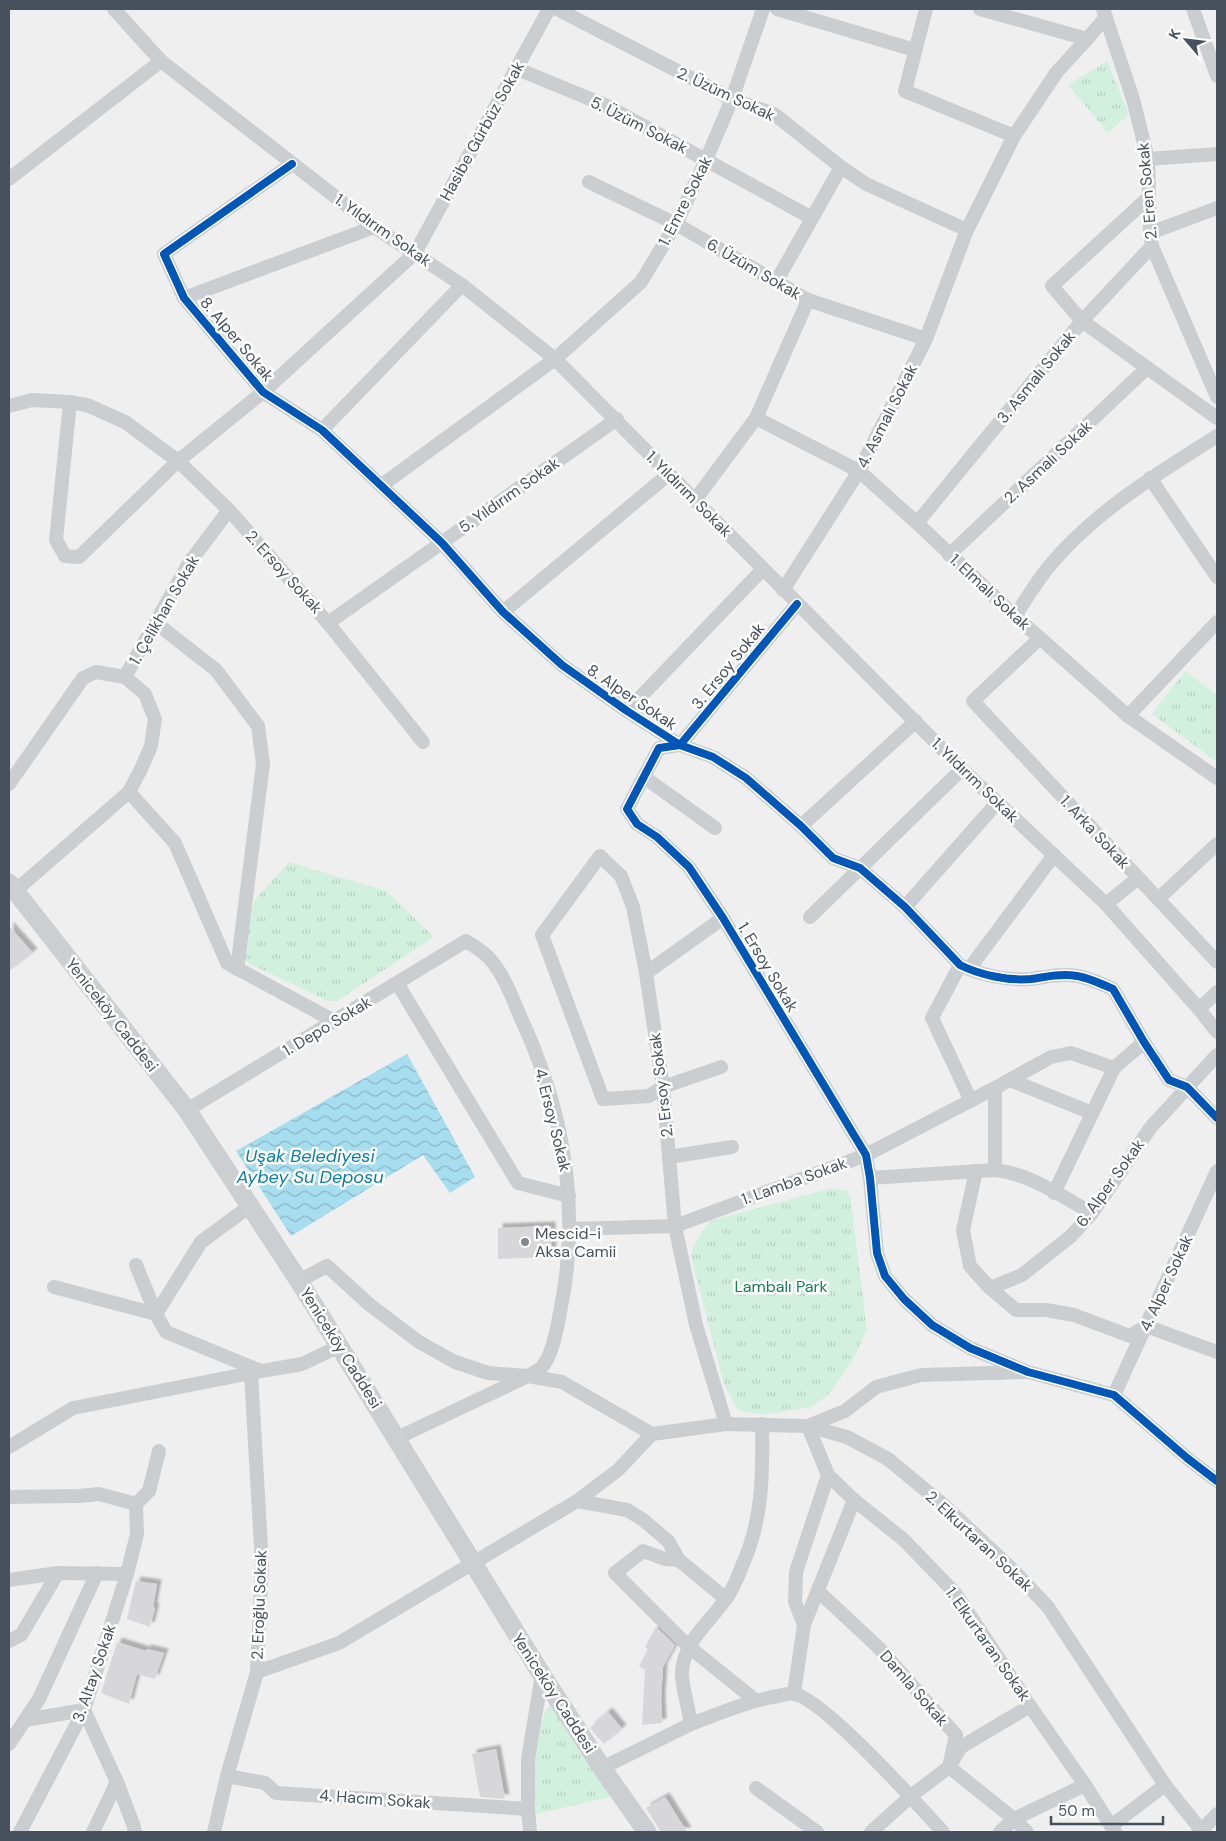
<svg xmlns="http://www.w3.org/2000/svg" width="1226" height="1841" font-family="'DM Sans',sans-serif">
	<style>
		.park { fill: url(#park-tufts) }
		.water { fill: url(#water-waves) }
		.building { fill: #d7d7d9; filter: url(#shadow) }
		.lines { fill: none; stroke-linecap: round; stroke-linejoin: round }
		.street { stroke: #cbced0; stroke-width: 14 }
		.secondary { stroke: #cccfd2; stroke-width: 19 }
		.cycleway-casing { stroke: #fff; stroke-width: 11 }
		.cycleway { stroke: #0057b8; stroke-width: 8 }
		.poi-dot { fill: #828890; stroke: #fff; stroke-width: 2 }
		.labels { text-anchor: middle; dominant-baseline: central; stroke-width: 5; stroke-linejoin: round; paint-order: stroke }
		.street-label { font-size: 16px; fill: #46515d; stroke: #fff }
		.poi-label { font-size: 16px; fill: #46515d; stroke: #fff; text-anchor: start }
		.park-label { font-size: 16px; fill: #13814e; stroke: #fff }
		.water-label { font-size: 18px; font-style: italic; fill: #0780a7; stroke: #fff }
	</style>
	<defs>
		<pattern id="park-tufts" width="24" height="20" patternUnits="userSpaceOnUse" patternTransform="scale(1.25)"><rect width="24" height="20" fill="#d2f0de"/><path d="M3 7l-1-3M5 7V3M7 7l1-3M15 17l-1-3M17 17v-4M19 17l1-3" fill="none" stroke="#b6d0c1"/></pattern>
		<pattern id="water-waves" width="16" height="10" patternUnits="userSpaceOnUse" patternTransform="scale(1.25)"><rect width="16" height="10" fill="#a6def0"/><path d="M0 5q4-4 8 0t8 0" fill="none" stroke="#89b6c6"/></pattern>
		<filter id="shadow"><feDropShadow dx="4.5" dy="-4.5" stdDeviation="1" flood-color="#0004"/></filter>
	</defs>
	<rect width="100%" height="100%" fill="#f0efef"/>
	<g class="park">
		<polygon points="1107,61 1129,114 1108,133 1068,85"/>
		<polygon points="1185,671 1217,695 1217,762 1152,714"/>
		<polygon points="289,862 386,891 434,937 337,1001 328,1001 240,959 254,901"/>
		<polygon points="832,1188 848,1191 851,1202 867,1330 852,1362 827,1396 810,1407 763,1415 738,1410 724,1384 693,1264 691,1252 699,1236 710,1221"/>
		<polygon points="554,1705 610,1797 536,1814 532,1767 545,1710"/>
	</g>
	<polygon class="water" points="407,1054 475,1177 450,1193 423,1155 291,1236 236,1151"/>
	<g class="building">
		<polygon points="9,926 33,953 9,971"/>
		<polygon points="551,1226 552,1257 498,1259 498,1228"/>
		<polygon points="136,1581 157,1584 153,1607 155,1608 150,1627 127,1619"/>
		<polygon points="656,1627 675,1645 663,1667 661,1697 662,1723 642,1725 645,1670 639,1666 648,1649 645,1647"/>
		<polygon points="117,1642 146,1651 147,1649 164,1653 155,1679 137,1674 129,1704 101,1693"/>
		<polygon points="608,1712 622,1729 604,1744 590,1728"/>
		<polygon points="496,1749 505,1799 480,1797 472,1754"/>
		<polygon points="665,1797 687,1832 661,1832 646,1808"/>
	</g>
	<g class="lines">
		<g class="street">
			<polyline points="114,9 161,61 374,227 462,285 555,359 962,769 1106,904 1199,1009 1217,1032"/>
			<polyline points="557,9 732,99 774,114 841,167 866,184 967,230"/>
			<polyline points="777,9 915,50"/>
			<polyline points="926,9 905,91 1014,136"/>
			<polyline points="980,9 1087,39 1106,17"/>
			<polyline points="1103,9 1133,99 1148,159 1150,233 1152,246 1217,397"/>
			<polyline points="1193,9 1217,76"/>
			<polyline points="515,68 605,105 812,218"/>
			<polyline points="1148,159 1217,154"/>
			<path d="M292,164L164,254L184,298L263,392L322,430L442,543L503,612L562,665L627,711L680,745L713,757L746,778L801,826L833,858L860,868L905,907L960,965C980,975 1008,981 1031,979C1046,977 1061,973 1077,976C1089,978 1102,984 1113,989L1144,1042L1169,1080L1187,1087L1217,1118"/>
			<polyline points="9,179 161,61"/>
			<polyline points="589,182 676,224 808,300 926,339"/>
			<polyline points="1150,233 1217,208"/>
			<polyline points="1152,246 1082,321 1217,418"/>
			<polyline points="776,282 841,167"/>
			<polyline points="184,298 374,227"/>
			<polyline points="70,402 56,540 65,556 79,557 178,461 263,392 415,253 549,9"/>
			<polyline points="9,406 32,400 70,402 87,405 125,422 178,461 229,510 328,623 423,742"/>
			<polyline points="756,418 859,471 917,523 1015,616 1128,716 1217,778"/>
			<polyline points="322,430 462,285"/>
			<polyline points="1150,478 1217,577"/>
			<polyline points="382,485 555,359 641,282 676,224 706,160 732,99 763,9"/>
			<polyline points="695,500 756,418 808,300"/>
			<polyline points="917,523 1082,321 1052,286 1148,198"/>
			<polyline points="949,555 1147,368"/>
			<polyline points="783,590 859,471 926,339 967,230 1014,136 1056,73 1087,39"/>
			<polyline points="797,604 680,745 659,748 627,809 637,824 657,837 689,867 723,918 866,1155 870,1178 877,1253 885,1276 904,1299 932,1325 970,1348 1028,1372 1114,1395 1187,1458 1217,1481"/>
			<polyline points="503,612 669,474"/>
			<path d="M1015,616C1025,601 1035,584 1047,569C1092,513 1157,474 1217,436"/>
			<polyline points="156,623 216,670 258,726 263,764 237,969"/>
			<polyline points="328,623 617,419"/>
			<polyline points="1040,638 973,701 1217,962"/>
			<polyline points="627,711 763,569"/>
			<polyline points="1128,716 1217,622"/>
			<polyline points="644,777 715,828"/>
			<polyline points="9,784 83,678 96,672 125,677"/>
			<polyline points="129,792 175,843 227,963 334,1021"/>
			<polyline points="801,826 916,721"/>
			<polyline points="15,891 129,792 141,769 151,746 155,719 145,694 125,677 189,563 229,510"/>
			<polyline points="1158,899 1217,844"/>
			<polyline points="1106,904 1138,878"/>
			<polyline points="905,907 997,803"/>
			<polyline points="810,917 962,769"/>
			<polyline points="960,965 932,1018 971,1101"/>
			<polyline points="969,969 1054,855"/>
			<polyline points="646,973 723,918"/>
			<polyline points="397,983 518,1183 569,1196"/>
			<polyline points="1199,1009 1217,992"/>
			<polyline points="1217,1055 1151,1127 1092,1213 1071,1236 1022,1275 990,1288 1016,1310 1046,1310 1074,1315 1130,1336 1146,1326 1217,1352"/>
			<polyline points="721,1067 663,1087 649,1096 603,1099 542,935 600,856 621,876 633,907 646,973 663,1087 675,1226 696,1325 726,1424"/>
			<polyline points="1010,1080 1092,1113"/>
			<path d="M187,1110L466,941C474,946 484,952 490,959C504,975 512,997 520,1016C563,1108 581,1206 561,1307C558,1323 553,1357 541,1368C538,1371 532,1373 528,1376L397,1438"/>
			<polyline points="669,1157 732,1147"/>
			<polyline points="995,1170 995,1088"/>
			<polyline points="976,1171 963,1230 970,1266 990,1288"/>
			<path d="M870,1178L995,1170C1028,1173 1063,1197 1092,1213"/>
			<polyline points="1054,1193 1114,1068 1144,1042"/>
			<polyline points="570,1229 675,1226 866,1155 995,1088 1051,1057 1071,1053 1114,1068"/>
			<polyline points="136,1265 156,1314"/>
			<polyline points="299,1281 327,1266 370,1305 419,1342 455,1362 488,1373 528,1376 562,1382 652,1434"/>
			<polyline points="54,1287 156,1314 166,1332 261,1371"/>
			<polyline points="156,1314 201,1242 250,1206"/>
			<polyline points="1024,1372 921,1375 876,1387 845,1411 808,1426 828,1475 854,1500 904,1540 956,1594 1030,1706 1085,1785 1115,1832"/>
			<polyline points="1114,1395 1217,1171"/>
			<polyline points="652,1434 726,1424 808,1426 847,1437 888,1459 946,1507 1016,1573 1048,1607 1165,1785 1201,1830"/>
			<polyline points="9,1447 73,1408 251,1373 302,1364 340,1346"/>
			<polyline points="9,1497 79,1496 99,1494 136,1504"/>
			<polyline points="577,1501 627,1510 642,1519 668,1541 679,1560 726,1599"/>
			<polyline points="136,1504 149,1491 159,1451"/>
			<polyline points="679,1560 665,1559 643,1551 615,1573 688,1646 755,1700"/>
			<polyline points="9,1580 58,1573 127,1574"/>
			<polyline points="818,1591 878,1647 956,1735 949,1767 1014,1819 1027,1832"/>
			<polyline points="804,1625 795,1602 796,1572 828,1475"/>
			<polyline points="9,1641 21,1635 58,1573"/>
			<polyline points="257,1672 339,1643 577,1501 618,1470 652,1434"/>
			<polyline points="794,1693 804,1625 854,1500"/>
			<polyline points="25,1720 84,1710 117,1782 133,1824 135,1832"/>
			<path d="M691,1724C720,1713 748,1701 778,1696C782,1695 788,1693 793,1694C821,1696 920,1807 943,1832"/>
			<polyline points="9,1744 39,1699 97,1573"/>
			<path d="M602,1768L691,1724C689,1709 681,1684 682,1671C685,1640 708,1624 725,1600C732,1591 738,1577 742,1566C763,1520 763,1473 762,1424"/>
			<polyline points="227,1776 265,1783 276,1793 528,1809"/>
			<polyline points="756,1788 817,1832"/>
			<polyline points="1111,1826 1165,1785"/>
			<polyline points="20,1832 84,1710 127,1574 137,1534 136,1504"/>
			<polyline points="93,1832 117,1782"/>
			<polyline points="214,1832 227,1776 257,1672 262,1565 251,1373"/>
			<polyline points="530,1832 528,1809 528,1759 542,1675"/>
			<polyline points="871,1832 911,1796 949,1767 961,1747 1030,1706"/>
			<polyline points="1000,1832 1014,1819 1085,1785"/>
			<polyline points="1200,1832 1217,1814"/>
		</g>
		<polyline class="secondary" points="9,883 187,1110 299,1281 542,1675 602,1768 647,1832"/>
		<g class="cycleway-casing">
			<g id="cycleway">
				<path d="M292,164L164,254L184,298L263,392L322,430L442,543L503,612L562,665L627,711L680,745L713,757L746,778L801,826L833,858L860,868L905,907L960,965C980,975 1008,981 1031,979C1046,977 1061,973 1077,976C1089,978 1102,984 1113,989L1144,1042L1169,1080L1187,1087L1217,1118"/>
				<polyline points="797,604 680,745 659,748 627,809 637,824 657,837 689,867 723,918 866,1155 870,1178 877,1253 885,1276 904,1299 932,1325 970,1348 1028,1372 1114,1395 1187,1458 1217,1481"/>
			</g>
		</g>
		<use href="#cycleway" class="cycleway"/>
	</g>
	<circle class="poi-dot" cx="525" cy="1242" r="5"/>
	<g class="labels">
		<g class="street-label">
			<text transform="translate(726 94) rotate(25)">2. Üzüm Sokak</text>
			<text transform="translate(639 125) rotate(27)">5. Üzüm Sokak</text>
			<text transform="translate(482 131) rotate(-61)">Hasibe Gürbüz Sokak</text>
			<text transform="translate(1147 191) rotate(-95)">2. Eren Sokak</text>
			<text transform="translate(685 201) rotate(-63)">1. Emre Sokak</text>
			<text transform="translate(383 230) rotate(35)">1. Yıldırım Sokak</text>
			<text transform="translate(754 269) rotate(30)">6. Üzüm Sokak</text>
			<text transform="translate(237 339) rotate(50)">8. Alper Sokak</text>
			<text transform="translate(1036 377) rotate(-51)">3. Asmalı Sokak</text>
			<text transform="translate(887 416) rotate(-63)">4. Asmalı Sokak</text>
			<text transform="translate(1048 462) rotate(-43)">2. Asmalı Sokak</text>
			<text transform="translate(689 494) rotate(45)">1. Yıldırım Sokak</text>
			<text transform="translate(509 495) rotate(-35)">5. Yıldırım Sokak</text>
			<text transform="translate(284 572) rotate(48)">2. Ersoy Sokak</text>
			<text transform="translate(990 592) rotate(43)">1. Elmalı Sokak</text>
			<text transform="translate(164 610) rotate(-60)">1. Çelikhan Sokak</text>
			<text transform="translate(728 666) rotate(-51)">3. Ersoy Sokak</text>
			<text transform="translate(632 697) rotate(34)">8. Alper Sokak</text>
			<text transform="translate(975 780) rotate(44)">1. Yıldırım Sokak</text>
			<text transform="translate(1095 832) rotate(47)">1. Arka Sokak</text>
			<text transform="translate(768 967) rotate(59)">1. Ersoy Sokak</text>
			<text transform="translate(112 1015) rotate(52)">Yeniceköy Caddesi</text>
			<text transform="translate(327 1026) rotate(-31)">1. Depo Sokak</text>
			<text transform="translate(661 1085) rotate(-97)">2. Ersoy Sokak</text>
			<text transform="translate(553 1120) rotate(76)">4. Ersoy Sokak</text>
			<text transform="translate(794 1181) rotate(-20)">1. Lamba Sokak</text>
			<text transform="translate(1110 1183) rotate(-54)">6. Alper Sokak</text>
			<text transform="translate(1166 1283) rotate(-65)">4. Alper Sokak</text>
			<text transform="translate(341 1348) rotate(58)">Yeniceköy Caddesi</text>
			<text transform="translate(979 1541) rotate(43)">2. Elkurtaran Sokak</text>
			<text transform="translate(259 1605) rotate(-88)">2. Eroğlu Sokak</text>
			<text transform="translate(988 1644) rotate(55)">1. Elkurtaran Sokak</text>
			<text transform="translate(94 1673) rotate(-71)">3. Altay Sokak</text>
			<text transform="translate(914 1688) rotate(49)">Damla Sokak</text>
			<text transform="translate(554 1693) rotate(57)">Yeniceköy Caddesi</text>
			<text transform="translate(375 1799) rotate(4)">4. Hacım Sokak</text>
		</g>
		<g class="poi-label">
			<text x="535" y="1233">Mescid-i<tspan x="535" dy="18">Aksa Camii</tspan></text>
		</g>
		<g class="park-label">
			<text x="781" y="1286">Lambalı Park</text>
		</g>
		<g class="water-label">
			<text x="310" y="1156">Uşak Belediyesi<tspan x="310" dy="21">Aybey Su Deposu</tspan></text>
		</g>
	</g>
	<rect width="1226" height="1841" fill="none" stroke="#46515d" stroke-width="20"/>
	<g transform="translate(1186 40) rotate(298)" stroke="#ffffff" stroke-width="4" paint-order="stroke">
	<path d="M0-4L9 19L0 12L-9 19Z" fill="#46515d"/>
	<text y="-8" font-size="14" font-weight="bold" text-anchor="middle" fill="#46515d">K</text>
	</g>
	<path d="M1051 1816v8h112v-8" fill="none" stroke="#46515d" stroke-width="2.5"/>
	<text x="1058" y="1816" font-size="15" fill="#46515d" stroke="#ffffff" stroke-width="4" paint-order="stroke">50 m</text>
</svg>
